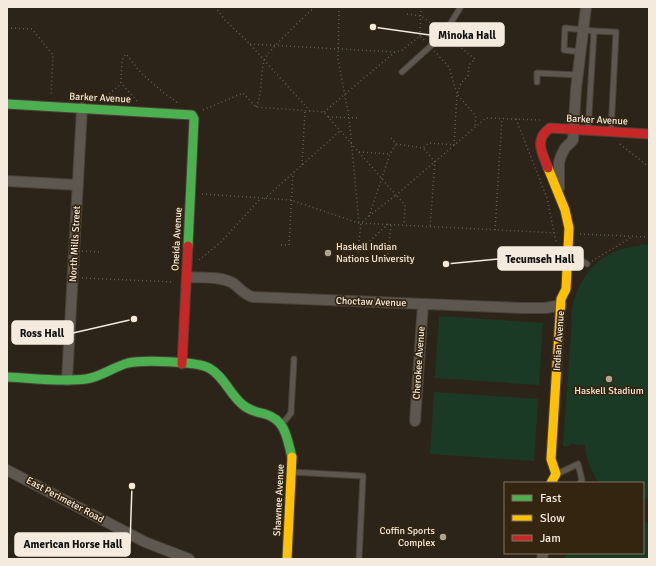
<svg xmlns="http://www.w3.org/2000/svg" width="656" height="566" font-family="Signika,sans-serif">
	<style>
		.green { fill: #1b3a25 }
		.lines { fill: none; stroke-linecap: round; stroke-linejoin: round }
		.lane-casing { stroke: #494139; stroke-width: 7 }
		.street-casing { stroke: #494139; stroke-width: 12 }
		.fast-casing { stroke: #494139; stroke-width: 11 }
		.slow-casing { stroke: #494139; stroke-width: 11 }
		.jam-casing { stroke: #494139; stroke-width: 11 }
		.path { stroke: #625d55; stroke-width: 1.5; stroke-dasharray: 1 3; stroke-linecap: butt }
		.lane { stroke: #5d574f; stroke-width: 5 }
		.street { stroke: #5d574f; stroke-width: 10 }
		.fast { stroke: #4caf50; stroke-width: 9 }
		.slow { stroke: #ffc107; stroke-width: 9 }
		.jam { stroke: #c62828; stroke-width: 9 }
		.poi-dot { fill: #aea599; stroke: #342511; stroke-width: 1.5 }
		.labels { text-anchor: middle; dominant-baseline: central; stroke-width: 3.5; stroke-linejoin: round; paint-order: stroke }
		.street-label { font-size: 10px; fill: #f4eade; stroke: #342511 }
		.poi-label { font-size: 10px; fill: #f4eade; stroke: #342511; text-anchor: start }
		.leader { fill: none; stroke: #f4eade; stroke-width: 1.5 }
		.callout-dot { fill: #f4eade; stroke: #342511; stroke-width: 1.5 }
		.callout { fill: #f4eade; stroke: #f4eade; stroke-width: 1.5 }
		.callout-label { font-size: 11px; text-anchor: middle; font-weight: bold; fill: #111 }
	</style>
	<rect width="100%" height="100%" fill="#2c2419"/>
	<g class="green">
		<path d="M640,244L649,245V498L643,500V483H599C592,473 585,457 585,445L570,444L569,446H563L572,319H571C574,279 600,248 640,246Z"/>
		<polygon points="439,316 543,323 539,385 435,378"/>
		<polygon points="434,392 538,399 534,461 430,454"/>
		<polygon points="643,518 649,526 649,559 564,559 568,553 643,553"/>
	</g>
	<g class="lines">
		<g class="lane-casing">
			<g id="lane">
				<polyline points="581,52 564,50 565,28 594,31"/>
				<polyline points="402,72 444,34 460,8"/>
				<polyline points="537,82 537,73 578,75"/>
				<polyline points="588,130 594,31 616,32 611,131"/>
				<polyline points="569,255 577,257 587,264"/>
				<polyline points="283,423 291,413 294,359"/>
				<polyline points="292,472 363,476 359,559"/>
				<polyline points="557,474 578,464 582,480 580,483"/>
			</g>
		</g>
		<g class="street-casing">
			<g id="street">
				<polyline points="7,181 78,185"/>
				<polyline points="559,188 559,162 561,156 565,148 573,140 576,89 586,7"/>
				<path d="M187,277C202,278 219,276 233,283C240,288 244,295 253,297L523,308H546L561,305"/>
				<polyline points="67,380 82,108"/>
				<polyline points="415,421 423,304"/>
				<polyline points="7,470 145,542 189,559"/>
				<polyline points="542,559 543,553"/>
			</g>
		</g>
		<g class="fast-casing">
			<g id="fast">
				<polyline points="7,104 192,115 194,119 188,246"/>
				<path d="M7,377C33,378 59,382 86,379C101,377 113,367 128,363C142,360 196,361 209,368C224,376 230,395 243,405C250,411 257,412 265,414C286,420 287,439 292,457"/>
			</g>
		</g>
		<g class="slow-casing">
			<g id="slow">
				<polyline points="548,168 565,210 569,228 566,289 561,299 551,459 556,474 551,483"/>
				<polyline points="287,559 292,457"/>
			</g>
		</g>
		<g class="jam-casing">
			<g id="jam">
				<path d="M548,168C543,154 533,140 550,128L649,134"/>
				<polyline points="182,364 188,246"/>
			</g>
		</g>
		<g class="path">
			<polyline points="215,7 225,20 246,40 310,111"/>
			<polyline points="339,7 338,59 349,117 359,223"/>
			<polyline points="407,14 421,16 439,29"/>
			<polyline points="7,28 32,29 53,55 51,96"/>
			<polyline points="420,36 421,7"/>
			<polyline points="449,38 475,59 469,65 468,76 461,83 457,94 476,116 475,126"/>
			<polyline points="250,44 395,52"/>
			<polyline points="103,99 121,84"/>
			<polyline points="137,101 121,83 122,60 126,54 141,73 164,93 178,103"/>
			<path d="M256,107C263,91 260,77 264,61C266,52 306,15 315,7"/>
			<polyline points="203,110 243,93 256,107 324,112 396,195 486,118 541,120"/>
			<polyline points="324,112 395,52 401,51 420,36 426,42"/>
			<polyline points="328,117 360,118"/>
			<polyline points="516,119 547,198 556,242"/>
			<polyline points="391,138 396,144 423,148 429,143 454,145 457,94 449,67 434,51"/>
			<polyline points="620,144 649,167"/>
			<polyline points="424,149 435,162 430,227"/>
			<polyline points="359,152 389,154"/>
			<polyline points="302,165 305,111"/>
			<polyline points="202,194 291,200 358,223 558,233"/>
			<polyline points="264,199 340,131"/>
			<polyline points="369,216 396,195 405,205 404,225"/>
			<polyline points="388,224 358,252 361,223 369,216 390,154 396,144"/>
			<polyline points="495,230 502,118"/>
			<polyline points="580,234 649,237"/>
			<polyline points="281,245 289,245 293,173"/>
			<polyline points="82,251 101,252"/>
			<polyline points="388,254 391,224"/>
			<polyline points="199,260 221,242 261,198"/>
			<polyline points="592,261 632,237"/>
			<polyline points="82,278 174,282"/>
		</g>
		<use href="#lane" class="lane"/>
		<use href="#street" class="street"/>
		<use href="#fast" class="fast"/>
		<use href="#slow" class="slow"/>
		<use href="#jam" class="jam"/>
	</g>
	<g class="poi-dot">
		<circle cx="328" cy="253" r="4"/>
		<circle cx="609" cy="379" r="4"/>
		<circle cx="443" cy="537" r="4"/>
	</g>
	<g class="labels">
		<g class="street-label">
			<text transform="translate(100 98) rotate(3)">Barker Avenue</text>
			<text transform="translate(597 120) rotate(3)">Barker Avenue</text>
			<text transform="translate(177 239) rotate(-87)">Oneida Avenue</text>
			<text transform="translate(75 244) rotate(-87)">North Mills Street</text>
			<text transform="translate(371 302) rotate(2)">Choctaw Avenue</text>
			<text transform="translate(559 341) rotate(-86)">Indian Avenue</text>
			<text transform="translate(419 363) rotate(-86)">Cherokee Avenue</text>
			<text transform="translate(65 500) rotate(28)">East Perimeter Road</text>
			<text transform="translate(279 500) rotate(-87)">Shawnee Avenue</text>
		</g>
		<g class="poi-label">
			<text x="336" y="247">Haskell Indian<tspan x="336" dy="12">Nations University</tspan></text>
			<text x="609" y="391" text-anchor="middle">Haskell Stadium</text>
			<text x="435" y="531" text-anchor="end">Coffin Sports<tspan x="435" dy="12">Complex</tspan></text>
		</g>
	</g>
	<path class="leader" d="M373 27L430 35M446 264L498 259M134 319L73 333M132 486L130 544"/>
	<g class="callout-dot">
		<circle cx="373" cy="27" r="4"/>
		<circle cx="446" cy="264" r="4"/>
		<circle cx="134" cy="319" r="4"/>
		<circle cx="132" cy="486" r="4"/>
	</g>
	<g class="callout">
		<rect x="430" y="23" width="74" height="23" rx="4"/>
		<rect x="498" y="247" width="85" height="23" rx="4"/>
		<rect x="12" y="321" width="61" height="23" rx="4"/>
		<rect x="15" y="533" width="115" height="23" rx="4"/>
	</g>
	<g class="callout-label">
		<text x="467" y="39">Minoka Hall</text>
		<text x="540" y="263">Tecumseh Hall</text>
		<text x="42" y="337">Ross Hall</text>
		<text x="73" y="548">American Horse Hall</text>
	</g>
	<rect width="656" height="566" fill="none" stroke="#f4eade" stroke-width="16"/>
	<rect x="504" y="482" width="140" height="72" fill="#342511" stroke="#817463"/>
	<rect x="512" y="495" width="20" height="6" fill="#4caf50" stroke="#817463"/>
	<text x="540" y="502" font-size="12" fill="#f4eade">Fast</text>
	<rect x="512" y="515" width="20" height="6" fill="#ffc107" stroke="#817463"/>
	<text x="540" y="522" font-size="12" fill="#f4eade">Slow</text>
	<rect x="512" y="535" width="20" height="6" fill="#c62828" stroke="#817463"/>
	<text x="540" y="542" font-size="12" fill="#f4eade">Jam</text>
</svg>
